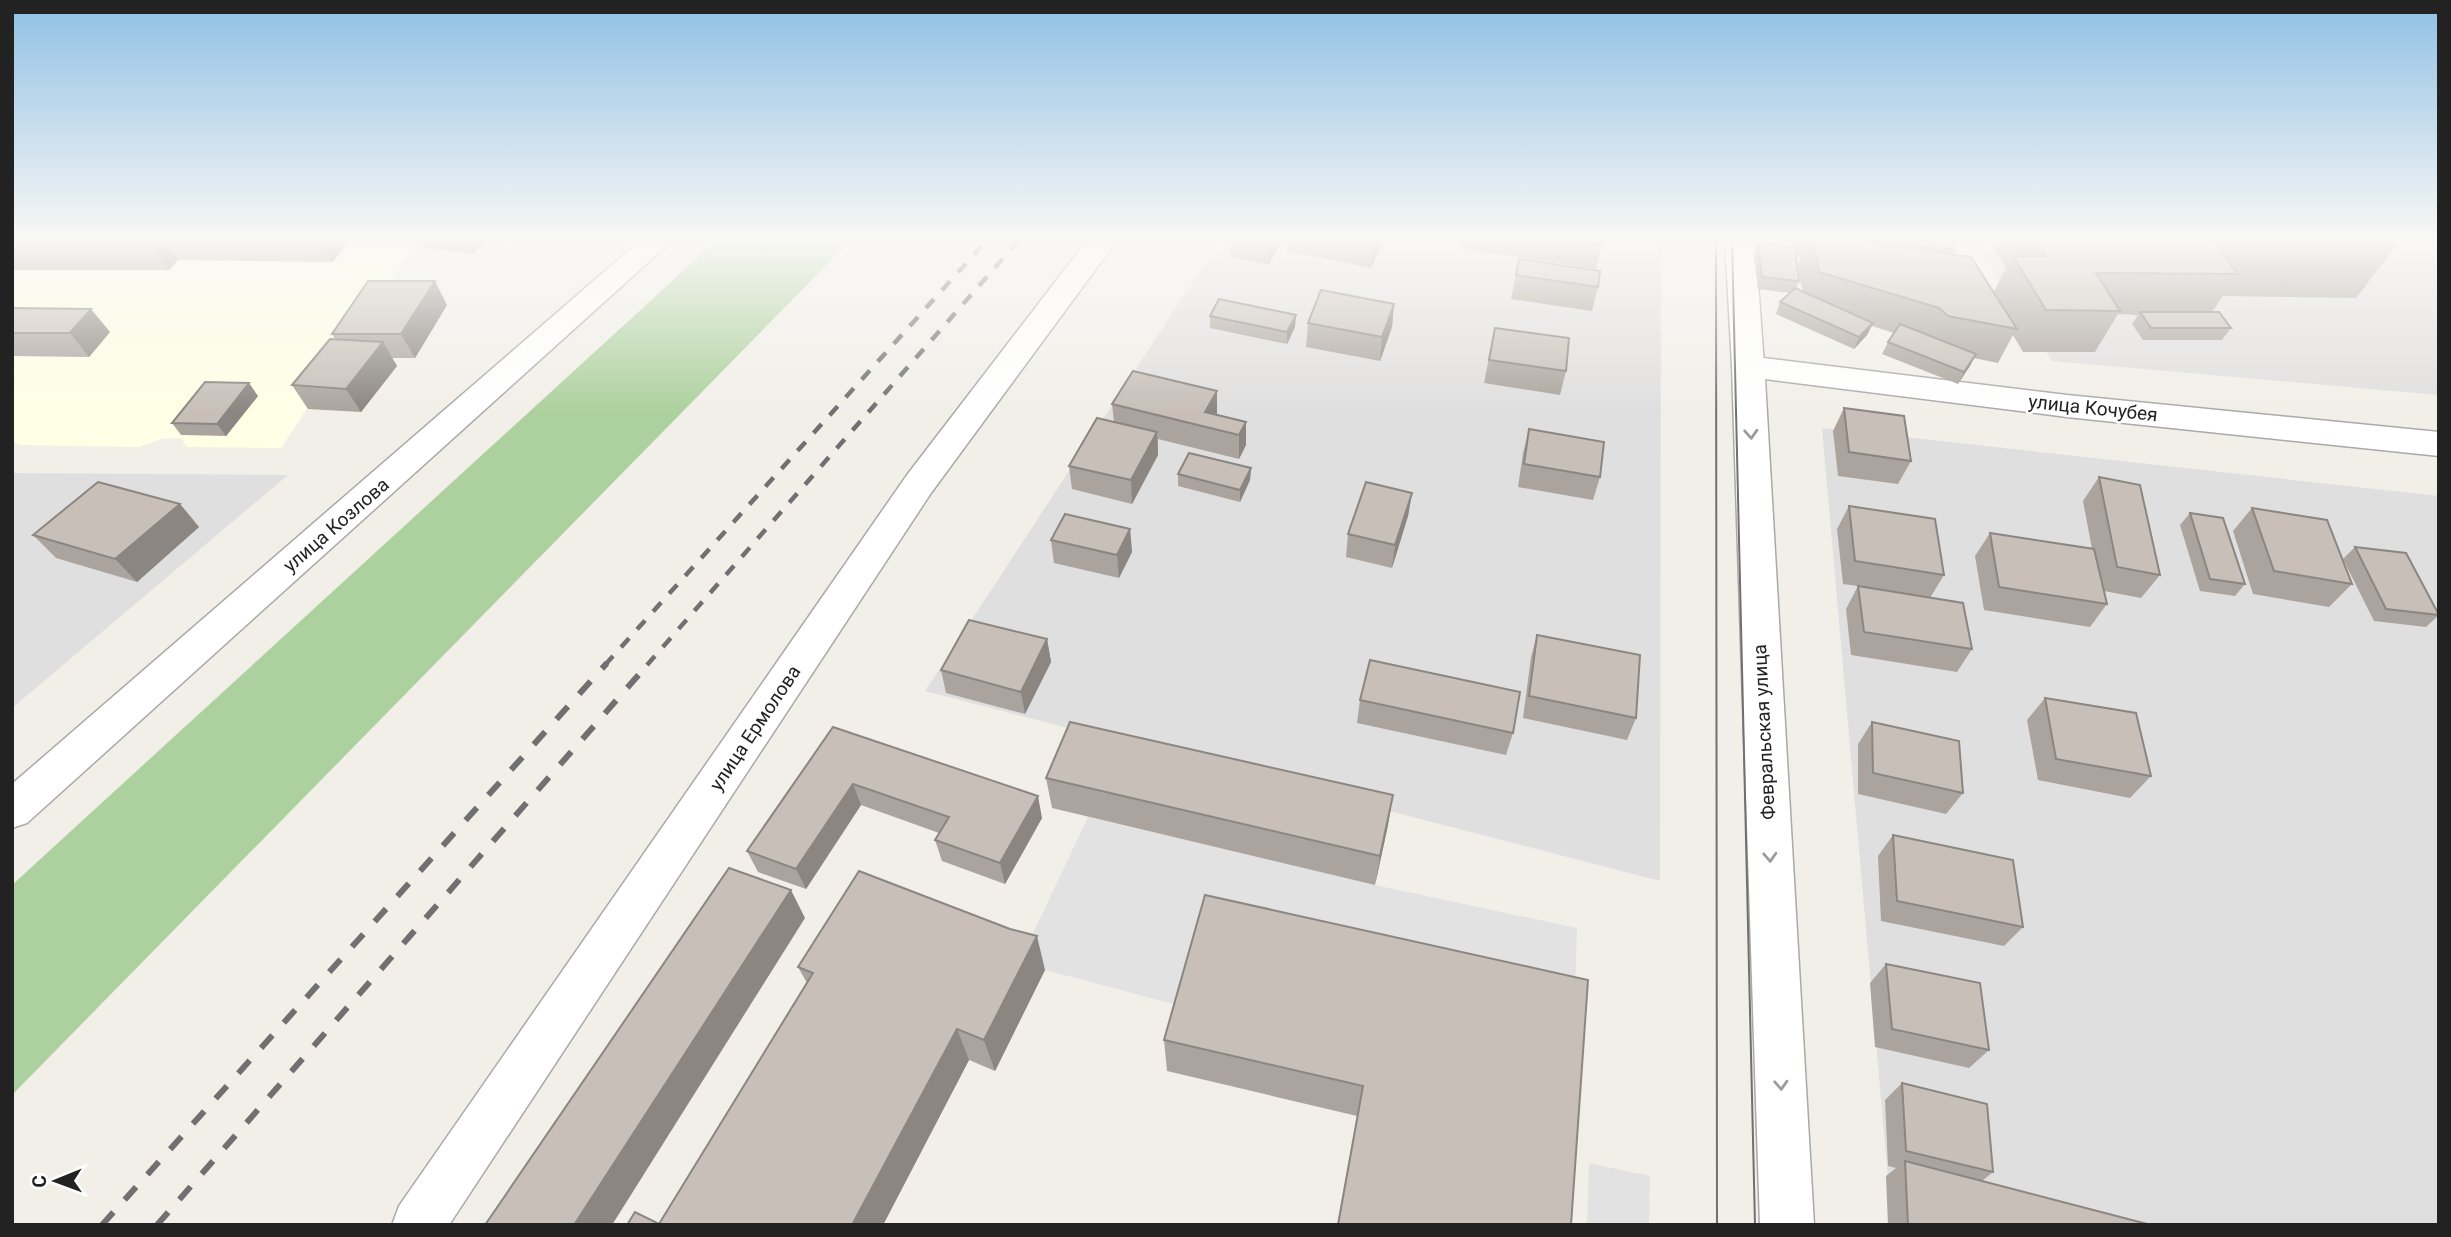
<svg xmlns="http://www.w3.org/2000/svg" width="2451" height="1237" font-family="Roboto,sans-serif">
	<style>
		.residential { fill: #e0dfdf }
		.education { fill: #ffffe5 }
		.forest { fill: #add19e }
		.parking { fill: #e2e2e2 }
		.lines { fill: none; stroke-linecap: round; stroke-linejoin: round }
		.minor-casing { stroke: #a9a9a9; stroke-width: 3 }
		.tertiary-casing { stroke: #a9a9a9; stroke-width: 3 }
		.minor { fill: #fff; fill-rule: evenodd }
		.tertiary { fill: #fff; fill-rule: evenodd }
		.tram { stroke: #707070; stroke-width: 2 }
		.rail-far1 { stroke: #707070; stroke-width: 4.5; stroke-dasharray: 12 12; stroke-linecap: butt }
		.rail { stroke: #707070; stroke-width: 6; stroke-dasharray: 17 17; stroke-linecap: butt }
		.wall { fill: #aba49e; fill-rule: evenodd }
		.shaded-wall { fill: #8b8681 }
		.building { fill: #c7bfb8; stroke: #8b8681; stroke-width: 2 }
		.oneway { stroke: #9c9c9c }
		.labels { text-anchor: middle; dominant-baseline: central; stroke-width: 5; stroke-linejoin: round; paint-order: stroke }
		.street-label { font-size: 19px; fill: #222; stroke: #fff }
	</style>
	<rect width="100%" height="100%" fill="#f2efe9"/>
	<g class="residential">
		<polygon points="1221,239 1661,239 1660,881 925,691"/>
		<polygon points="1972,239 2439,239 2439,395 2052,361"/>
		<polygon points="1822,428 2439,496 2439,1225 1892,1225"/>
		<polygon points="12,473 288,475 12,708"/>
	</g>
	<polygon class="education" points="12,239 419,239 281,448 187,447 181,438 161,439 139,447 20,445 12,440"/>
	<polygon class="forest" points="718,239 852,239 12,1095 12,885"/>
	<g class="parking">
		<polygon points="1088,817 1375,885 1577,928 1575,989 1185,1007 1019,963"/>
		<polygon points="1589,1163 1650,1176 1649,1225 1587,1225"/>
	</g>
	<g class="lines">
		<g class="minor-casing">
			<g id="minor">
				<polygon points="1088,239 1118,239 931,493 449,1225 392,1225 399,1206 907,475"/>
				<polygon points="1725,239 1755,239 1764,366 1759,373 1748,376 1737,373 1732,366"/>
			</g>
		</g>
		<g class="tertiary-casing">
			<g id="tertiary">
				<polygon points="642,239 674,239 27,823 12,828 12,784"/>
				<polygon points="1748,356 2067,395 2439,432 2439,456 2067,417 1765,379 1814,1225 1760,1225 1732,366 1737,359"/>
			</g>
		</g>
		<use href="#minor" class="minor"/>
		<use href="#tertiary" class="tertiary"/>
		<g class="tram">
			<polyline points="1716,239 1717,1225"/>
			<polyline points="1732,239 1755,1225"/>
		</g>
		<g class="rail-far1">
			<polyline points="605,665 988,239"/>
			<polyline points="647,665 1020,239"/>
		</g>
		<g class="rail">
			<polyline points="102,1225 607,663"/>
			<polyline points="157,1225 649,663"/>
		</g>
	</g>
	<g class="wall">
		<polygon points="12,239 350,239 333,262 178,260 169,270 12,270"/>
		<polygon points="415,239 487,239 473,254 419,247"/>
		<polygon points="1231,239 1283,239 1268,265 1231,257"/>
		<polygon points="1287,239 1382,239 1381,246 1371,268 1287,251"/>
		<polygon points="1461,239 1603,239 1596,269 1460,248"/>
		<path d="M1793,239H1953L1956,250L1954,254L1993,293L2006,268L1991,242L1993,239H2389L2396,246L2356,298L2223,296L2212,312L2231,328L2222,340H2143L2132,324L2138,315L2118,314L2095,352H2023L2013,335L1998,363L1974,358L1958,384L1882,354L1888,342L1894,333L1872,326L1867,335L1854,349L1776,314L1780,302L1790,293L1758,289L1754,255L1758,243L1794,247ZM1796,256L1801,257L1797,267L1803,292L1796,289L1799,281Z"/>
		<polygon points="1519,259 1598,287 1592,311 1511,299"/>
		<polygon points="1394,304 1392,327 1380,361 1306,347 1308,323"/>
		<polygon points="447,305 415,358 392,358 397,366 361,412 308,409 292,385 335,339 332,334"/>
		<polygon points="12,308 110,332 89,357 12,356"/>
		<polygon points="1296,315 1295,327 1287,344 1210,328 1210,316"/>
		<polygon points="1495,328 1566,371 1560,395 1484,383"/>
		<polygon points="258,396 226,436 181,435 172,423"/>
		<polygon points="1112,404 1246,422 1246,445 1239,459 1158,439 1158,455 1132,504 1072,489 1069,466 1114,422"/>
		<polygon points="1844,408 1911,461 1898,484 1838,476 1833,431"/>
		<polygon points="1529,429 1600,477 1593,500 1518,487 1523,453"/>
		<polygon points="1251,468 1250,480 1240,502 1178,486 1178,474"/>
		<polygon points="2099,477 2160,575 2141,598 2104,591 2107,604 2090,627 1984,610 1975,556 1990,533 2092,549 2083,501"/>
		<polygon points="1412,493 1408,516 1392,568 1346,557 1348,534"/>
		<polygon points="180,504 199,527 137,582 56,558 33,535"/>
		<polygon points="1849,506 1944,575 1930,598 1972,649 1957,672 1851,655 1846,609 1858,586 1843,584 1837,529"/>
		<polygon points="2252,508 2352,584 2329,607 2253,594 2233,531"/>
		<polygon points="2190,513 2245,584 2235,596 2200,591 2180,525"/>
		<polygon points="1130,529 1132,552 1119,578 1054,563 1051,540"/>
		<polygon points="2355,547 2439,615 2426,627 2374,621 2343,559"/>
		<polygon points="1537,635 1636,718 1627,740 1523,718 1531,657"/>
		<polygon points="1047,639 1051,662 1025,714 946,693 941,670"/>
		<polygon points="2045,698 2151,776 2130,798 2038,780 2027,720"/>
		<polygon points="1360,700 1513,733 1506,755 1357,723"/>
		<polygon points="1872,722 1963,793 1946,814 1858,794 1858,744"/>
		<polygon points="833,727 1042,818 1005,884 942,861 935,840 939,833 861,805 806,889 758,872 747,851"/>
		<polygon points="1046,778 1388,825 1375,885 1052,808"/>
		<polygon points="1893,835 2023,927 2004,946 1881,921 1878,856"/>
		<polygon points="1205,895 1571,1225 1337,1225 1357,1116 1167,1071 1164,1040"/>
		<polygon points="1886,964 1989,1050 1969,1068 1875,1047 1870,983"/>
		<polygon points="798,967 1045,970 995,1071 969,1060 883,1225 627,1225 659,1224 807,983"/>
		<polygon points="1902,1083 1993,1172 1982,1181 2151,1225 1888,1225 1886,1176 1896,1168 1888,1166 1885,1100"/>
	</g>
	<g class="shaded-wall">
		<polygon points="146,239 162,239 178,260 169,270"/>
		<polygon points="319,239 350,239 333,262"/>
		<polygon points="466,239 487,239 473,254"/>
		<polygon points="1271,239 1283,239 1268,265 1269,242"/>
		<polygon points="1376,239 1382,239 1381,246 1371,268 1373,245"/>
		<polygon points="435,281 447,305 415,358 401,334"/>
		<polygon points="1394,304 1392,327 1380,361 1382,337"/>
		<polygon points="91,309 110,332 89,357 70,333"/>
		<polygon points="1296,315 1295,327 1287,344 1287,332"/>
		<polygon points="1873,323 1867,335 1854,349 1859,337"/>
		<polygon points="383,342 397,366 361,412 346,389"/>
		<polygon points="1976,354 1970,366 1958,384 1964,372"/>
		<polygon points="249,383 258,396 226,436 217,424"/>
		<polygon points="1217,391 1217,414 1205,412"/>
		<polygon points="1246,422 1246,445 1239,459 1239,435"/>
		<polygon points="1157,432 1158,455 1132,504 1131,480"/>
		<polygon points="1251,468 1250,480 1240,502 1240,490"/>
		<polygon points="1412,493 1408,516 1392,568 1395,545"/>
		<polygon points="180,504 199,527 137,582 115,559"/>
		<polygon points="1130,529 1132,552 1119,578 1117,555"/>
		<polygon points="1047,639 1051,662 1025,714 1021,692"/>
		<polygon points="853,784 861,805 806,889 796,869"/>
		<polygon points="1393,795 1388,825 1375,885 1380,856"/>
		<polygon points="1038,796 1042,818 1005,884 1000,863"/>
		<polygon points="791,890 805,918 612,1225 574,1225"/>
		<polygon points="1037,936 1045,970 995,1071 984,1040"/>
		<polygon points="957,1029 969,1060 883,1225 852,1225"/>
	</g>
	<g class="building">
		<polygon points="1254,239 1271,239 1269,242"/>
		<polygon points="1343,239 1376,239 1373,245"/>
		<polygon points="1557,239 1603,239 1602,245"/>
		<polygon points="1811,239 1843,239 1971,257 2017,329 1948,316 1939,308 1819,272"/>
		<polygon points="1856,239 1953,239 1956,250"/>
		<polygon points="2035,239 2211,239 2238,274 2096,273 2120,311 2046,310 2013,256 2046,256"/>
		<polygon points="2226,239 2389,239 2396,246 2230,245"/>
		<polygon points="1758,243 1795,247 1799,281 1762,277"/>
		<polygon points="1519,259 1600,271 1598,287 1516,275"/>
		<polygon points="368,281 435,281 401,334 332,334"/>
		<polygon points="1795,288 1873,323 1859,337 1780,302"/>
		<polygon points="1321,290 1394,304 1382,337 1308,323"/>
		<polygon points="1219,299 1296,315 1287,332 1210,316"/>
		<polygon points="12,308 91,309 70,333 12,333"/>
		<polygon points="2140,312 2219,312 2231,328 2151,328"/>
		<polygon points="1900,324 1976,354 1964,372 1888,342"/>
		<polygon points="1495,328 1569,338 1566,371 1489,360"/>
		<polygon points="330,339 383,342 346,389 292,385"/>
		<polygon points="1133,371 1217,391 1205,412 1246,422 1239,435 1112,404"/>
		<polygon points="205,382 249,383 217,424 172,423"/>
		<polygon points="1844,408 1904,416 1911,461 1849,452"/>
		<polygon points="1097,418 1157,432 1131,480 1069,466"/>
		<polygon points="1529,429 1604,442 1600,477 1524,464"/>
		<polygon points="1189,453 1251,468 1240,490 1178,474"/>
		<polygon points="2099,477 2140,485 2160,575 2117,567"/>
		<polygon points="98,482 180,504 115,559 33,535"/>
		<polygon points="1366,482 1412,493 1395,545 1348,534"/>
		<polygon points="1849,506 1935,519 1944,575 1855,561"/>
		<polygon points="2252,508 2327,520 2352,584 2274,571"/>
		<polygon points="2190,513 2223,518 2245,584 2210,579"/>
		<polygon points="1065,514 1130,529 1117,555 1051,540"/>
		<polygon points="1990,533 2094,549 2107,604 1999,587"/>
		<polygon points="2355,547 2406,553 2439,615 2386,609"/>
		<polygon points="1858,586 1963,603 1972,649 1864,632"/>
		<polygon points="969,620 1047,639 1021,692 941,670"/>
		<polygon points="1537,635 1640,655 1636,718 1529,696"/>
		<polygon points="1370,660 1520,692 1513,733 1360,700"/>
		<polygon points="2045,698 2136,713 2151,776 2056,759"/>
		<polygon points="1070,722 1393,795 1380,856 1046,778"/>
		<polygon points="1872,722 1959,741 1963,793 1873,773"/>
		<polygon points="833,727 1038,796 1000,863 935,840 949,817 853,784 796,869 747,851"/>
		<polygon points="1893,835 2013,860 2023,927 1897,901"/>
		<polygon points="729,868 791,890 574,1225 485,1225"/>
		<polygon points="859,871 1010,929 1037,936 984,1040 957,1029 852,1225 627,1225 635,1212 659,1224 813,973 798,967"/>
		<polygon points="1205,895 1588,980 1571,1225 1338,1225 1363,1086 1164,1040"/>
		<polygon points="1886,964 1980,983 1989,1050 1892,1029"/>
		<polygon points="1902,1083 1987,1104 1993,1172 1906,1151"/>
		<polygon points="1905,1161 2151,1225 1908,1225"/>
	</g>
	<defs><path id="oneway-chevron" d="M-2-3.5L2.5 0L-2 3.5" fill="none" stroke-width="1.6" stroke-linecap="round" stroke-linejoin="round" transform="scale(1.75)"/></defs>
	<g class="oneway">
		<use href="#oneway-chevron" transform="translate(1751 434) rotate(87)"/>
		<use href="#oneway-chevron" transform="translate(1770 857) rotate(87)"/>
		<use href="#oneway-chevron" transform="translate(1781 1085) rotate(87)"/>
	</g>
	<linearGradient id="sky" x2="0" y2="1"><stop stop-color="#8fc0e4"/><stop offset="0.58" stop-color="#f9f8f5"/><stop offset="1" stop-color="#f9f8f5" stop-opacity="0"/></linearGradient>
	<rect width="2451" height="412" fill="url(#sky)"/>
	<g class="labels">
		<g class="street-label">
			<text transform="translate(2093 408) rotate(6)">улица Кочубея</text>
			<text transform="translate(336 525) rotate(-41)">улица Козлова</text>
			<text transform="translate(755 728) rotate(-56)">улица Ермолова</text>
			<text transform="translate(1764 732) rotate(-93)">Февральская улица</text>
		</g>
	</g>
	<rect width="2451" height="1237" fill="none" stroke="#222222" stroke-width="28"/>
	<g transform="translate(56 1181) rotate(269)" stroke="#ffffff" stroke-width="5" paint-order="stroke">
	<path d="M0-5L12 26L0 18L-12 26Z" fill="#222222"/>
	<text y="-10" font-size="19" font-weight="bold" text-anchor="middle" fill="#222222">С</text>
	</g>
</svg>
